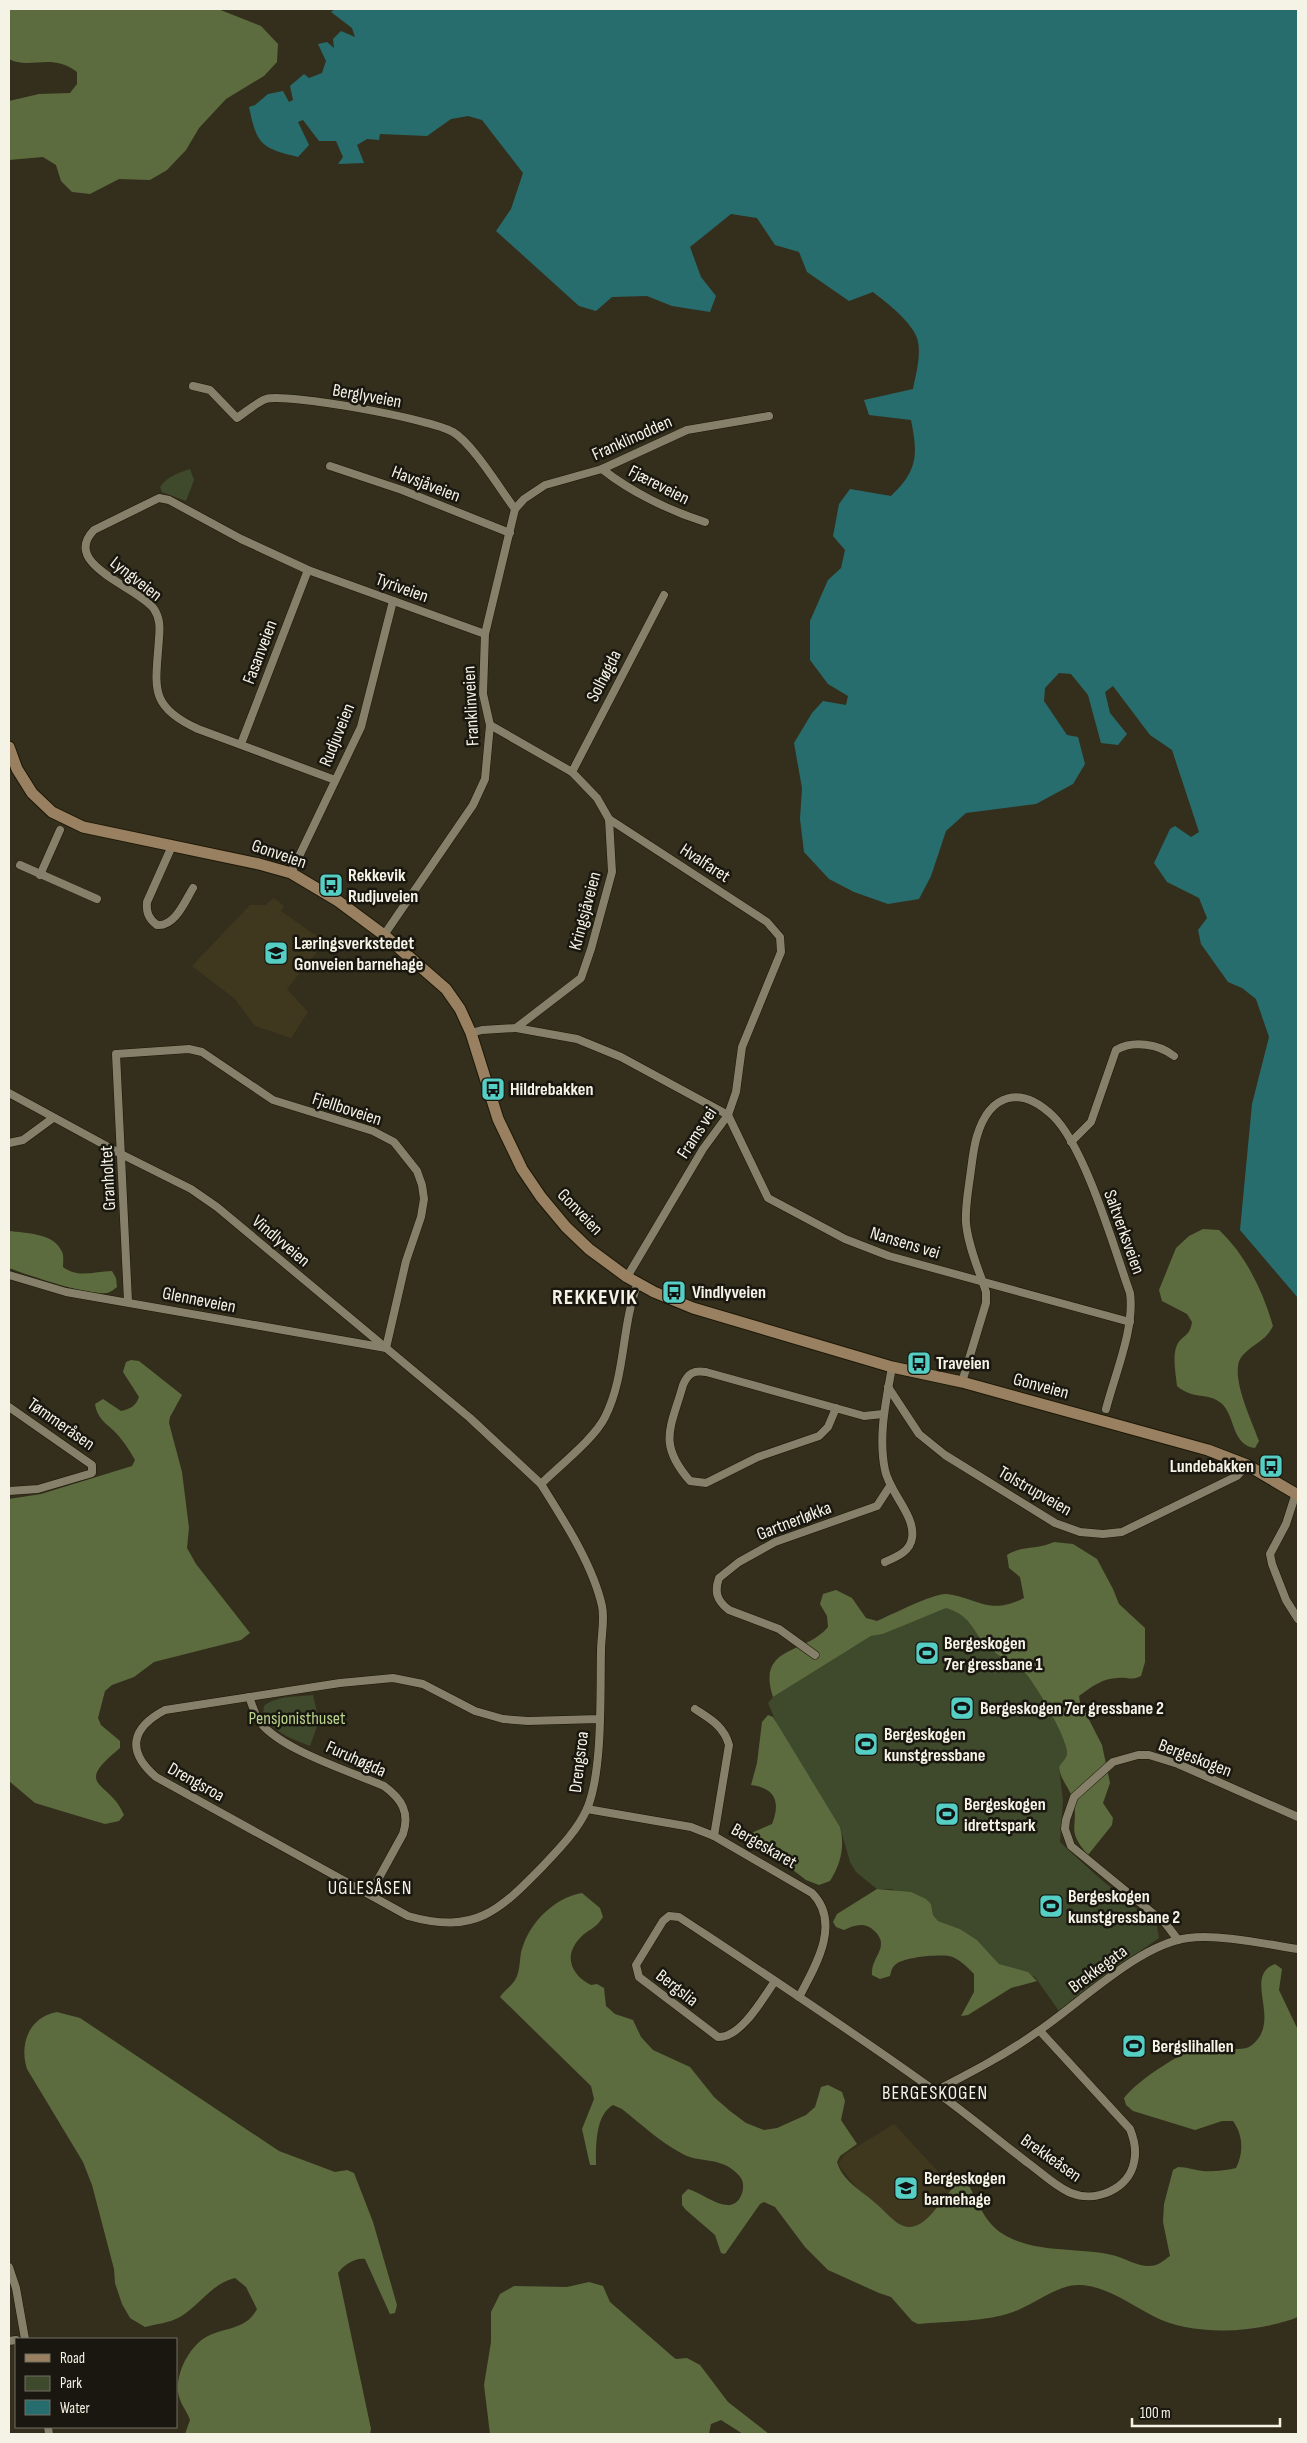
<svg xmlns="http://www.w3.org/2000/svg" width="1307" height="2443" font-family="'Sofia Sans Condensed',sans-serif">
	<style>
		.built { fill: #3f381e }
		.green { fill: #3f492c }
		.forest { fill: #5c6c3f }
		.water { fill: #286d6d }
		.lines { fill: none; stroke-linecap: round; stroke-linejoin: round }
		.street-casing { stroke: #1c1706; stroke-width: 9 }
		.secondary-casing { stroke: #1c1706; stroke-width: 13 }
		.street { stroke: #86806b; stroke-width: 8 }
		.secondary { stroke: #988061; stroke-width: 11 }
		.labels { text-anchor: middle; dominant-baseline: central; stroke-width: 5; stroke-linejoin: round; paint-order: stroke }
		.street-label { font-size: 18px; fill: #f5f2e6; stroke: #19170f }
		.poi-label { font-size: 18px; font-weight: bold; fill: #f5f2e6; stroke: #19170f; text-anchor: start }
		.park-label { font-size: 18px; fill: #b9d38c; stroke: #19170f }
		.neighbourhood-label { font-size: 19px; letter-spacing: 1px; fill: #f5f2e6; stroke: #19170f }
		.district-label { font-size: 22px; font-weight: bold; letter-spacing: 1px; fill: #f5f2e6; stroke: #19170f }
	</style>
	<rect width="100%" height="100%" fill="#342f1c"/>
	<g class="built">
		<polygon points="274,898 284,906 281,911 325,942 287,989 308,1012 291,1038 255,1026 235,999 192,966 250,905 265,905"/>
		<polygon points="894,2124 958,2193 904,2248 838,2164 845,2154"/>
	</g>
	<g class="green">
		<path d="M190,469L194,480L186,501L162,492L160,487C168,476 178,473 190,469Z"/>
		<path d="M947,1607C972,1616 971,1630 987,1646C999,1657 1013,1662 1025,1673C1035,1683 1069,1741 1067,1754C1066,1759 1061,1763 1059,1767L1063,1801L1060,1842L1097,1876L1157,1926L1159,1938L1103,1977L1059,2011L1035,1977L999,1964L977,1940L960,1929L938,1921L933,1915L931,1904L891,1889H877L856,1872L850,1862L840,1827L779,1729L768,1703L773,1697L871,1636L883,1634Z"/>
		<path d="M313,1695L319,1721L310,1746C290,1738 275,1733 263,1715L264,1706C277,1695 298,1697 313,1695Z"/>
	</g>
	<g class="forest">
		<path d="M10,9H218L261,26L278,44L277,62L264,76L226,99L199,128L186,150L167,170L150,180L119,179L90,194L72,192L61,181L56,165L43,157L9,160V101L39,94L70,93L77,84V72C52,52 29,70 9,59Z"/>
		<path d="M1203,1229L1219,1230C1245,1254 1263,1291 1273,1326C1265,1342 1253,1343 1242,1356C1228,1373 1252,1421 1259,1441L1255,1448C1231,1445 1236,1416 1221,1403C1208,1392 1193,1400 1177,1386C1176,1375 1172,1356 1177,1345C1182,1335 1190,1337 1192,1322L1187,1314L1162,1301L1159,1290L1176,1248L1189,1236Z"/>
		<path d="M9,1231C25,1233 55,1233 62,1252C64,1255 63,1263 63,1267C79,1279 95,1271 112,1271L116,1278L117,1287C114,1289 111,1292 107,1293C85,1295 31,1276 9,1268Z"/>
		<path d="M131,1360L139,1361L182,1395L170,1417L169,1423L182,1472L189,1528L187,1548L196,1564L250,1633L241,1640L154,1662L134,1677L112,1685L105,1691L98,1718L101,1725L120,1741V1748C71,1788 110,1780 124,1815L119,1821L105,1824L88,1819L35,1803L9,1781V1499L41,1494L132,1466L135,1460C130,1451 121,1437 113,1430C104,1422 97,1417 95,1404L103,1399L121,1411C130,1409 136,1406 139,1397L123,1372L126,1362Z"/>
		<path d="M1054,1542L1073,1544L1097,1559L1113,1589L1119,1604L1145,1628V1662L1141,1676C1131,1681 1128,1677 1118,1678C1103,1678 1091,1687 1079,1696L1080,1702L1102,1745L1110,1783L1103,1803L1113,1818L1112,1825L1088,1855C1066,1829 1078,1830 1074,1803C1071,1789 1060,1780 1059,1767C1061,1763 1066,1759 1067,1754C1069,1741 1035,1683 1025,1673C1013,1662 998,1657 987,1646C971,1630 972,1616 946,1608L883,1634L871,1636L773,1697C756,1645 805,1655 828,1627L827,1616L820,1604L823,1594L836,1590L852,1598L866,1618L877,1621C891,1615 934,1593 946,1594C979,1598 989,1616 1024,1598L1020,1577L1009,1568L1007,1555C1023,1545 1037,1550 1054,1542Z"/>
		<path d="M768,1715L773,1717L840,1827C845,1846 841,1864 830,1881L819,1885L806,1880L784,1863L774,1846L751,1847L742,1840V1837L772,1824C781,1802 775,1788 751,1785L757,1763L762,1722Z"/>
		<path d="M877,1889L911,1892L926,1899L931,1904L933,1915L938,1921L960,1929L977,1940L999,1964L1028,1972L1037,1981L1011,1988L968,2015L961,2016L974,1992V1974C967,1967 959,1958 949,1956C938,1954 902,1957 895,1965C892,1967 891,1972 890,1976L880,1979L872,1975C870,1956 894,1946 871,1928C863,1922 852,1926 844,1930L836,1927L833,1922L837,1914Z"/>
		<path d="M582,1893L600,1908L603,1917C595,1930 588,1929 580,1938C563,1956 571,1975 591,1985L597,1984L604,1988L606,2006L615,2014L633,2020L641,2037L653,2050L690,2067L714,2097L730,2111L746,2123L764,2130L777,2128L806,2115L815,2107L821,2087L828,2085L842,2092L845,2101L841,2120L857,2144L840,2156L837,2162C842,2180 859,2189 873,2201C881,2207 888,2216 896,2222C925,2243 942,2191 961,2182L968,2184C978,2202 984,2222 1003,2234C1035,2254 1077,2247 1112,2255C1125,2258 1136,2266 1149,2266C1158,2266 1163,2261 1170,2256L1163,2222L1164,2204L1173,2170L1178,2167C1187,2167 1194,2170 1203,2171C1209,2172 1230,2170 1236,2168C1244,2152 1243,2135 1233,2121H1222L1195,2130L1133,2111L1126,2105L1124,2098C1137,2081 1185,2048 1207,2046C1220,2045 1241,2054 1252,2045C1283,2020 1242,1977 1275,1964L1282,1969L1279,1990L1298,2030V2317C1258,2333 1192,2337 1153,2316C1130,2304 1106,2286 1080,2285C1057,2284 1034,2305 1013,2312C986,2322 947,2321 918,2324L912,2321L891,2297L879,2293L828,2270L805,2247L775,2207L764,2202L760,2204L725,2254L721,2253L715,2235L686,2210L682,2205V2195L688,2189C701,2193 714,2204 727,2205C739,2207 746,2190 742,2180C740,2175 733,2170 729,2167C714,2158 695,2162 681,2153C660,2142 641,2124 622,2109L613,2105C595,2115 596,2147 596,2165H590L582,2129L594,2099L591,2086L500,1997C505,1989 514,1985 517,1976C521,1966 519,1955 523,1946C531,1921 556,1897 582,1893Z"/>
		<path d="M57,2012L80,2018L279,2151L335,2172L347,2170L354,2173L373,2222L397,2305L395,2313L390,2314L365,2259C356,2257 343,2265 338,2273L371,2429L370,2434H185L190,2420C187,2411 179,2402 178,2392C176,2372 190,2345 208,2336C226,2327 246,2330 257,2309L246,2287L235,2278C211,2284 200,2305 180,2317C169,2323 156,2324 145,2327L130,2318L122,2304L115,2283L114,2269L92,2185L83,2162L27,2069C19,2044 29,2017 57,2012Z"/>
		<polygon points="589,2282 603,2286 610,2302 672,2356 676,2359 687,2358 700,2365 728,2402 769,2434 743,2434 721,2420 711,2424 709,2434 490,2434 484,2385 491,2342 491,2312 500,2294 514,2286 567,2287"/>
	</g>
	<path class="water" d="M335,9H1298V1298L1240,1230L1252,1104L1269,1037L1256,999L1242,988L1228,982L1201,944L1198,930L1207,918L1199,898L1167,882L1154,863L1170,829L1175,826L1191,837L1199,832L1172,750L1150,735L1113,686L1105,692L1110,713L1127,734L1118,745L1101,743L1088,695L1071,674L1059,673L1045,688L1044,701L1067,735L1078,737L1085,764L1073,784L1036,804L966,813L946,831L931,876L919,899L888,904L854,892L829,879L804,852L800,819L802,788L794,743L812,713L823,701L846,705L848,696L828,684L810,660V621L828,580L841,568L845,550L833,536L839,504L850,489L891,496C918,471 918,454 911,420L869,415L864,400L913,389C916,374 922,353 917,338C911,321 887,303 873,292L849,301L807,272L799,252L775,245L757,218L731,214L690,247L701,277L716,296L710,312L672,306L647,296L612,297L596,311L579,306L496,231L511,209L523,173L482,120L468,116L451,119L427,136L380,134L379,140L367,139L357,145L364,163L338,164L343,157L336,141H319L303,120L298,122L309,145L298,157C260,148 257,144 249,107L255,105L268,94L283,91L289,102L293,100L290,86L304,74L309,78L322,73L326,61L318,44L327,42L334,48L333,39L341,31L355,37L352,28L331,12Z"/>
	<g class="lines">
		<g class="street-casing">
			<g id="street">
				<path d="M193,386L210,390L237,418C246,412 257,402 266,399C288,393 432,419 453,432C473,444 500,489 515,509"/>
				<polyline points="330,466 402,490 510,533"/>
				<path d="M602,469C631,492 670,511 705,522"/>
				<polyline points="241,744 308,570"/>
				<polyline points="572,772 664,595"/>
				<path d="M335,780L198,729C147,706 156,686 159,638C160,627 160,618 154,609C139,587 60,565 94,530L159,498L169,500L241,539L308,570L485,634"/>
				<polyline points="609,819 767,922 780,937 781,952 742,1047 736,1092 728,1115 703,1149 627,1277"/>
				<path d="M172,846L147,902C146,913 149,919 157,925C175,927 185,901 193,888"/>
				<polyline points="20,865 97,899"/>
				<polyline points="291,873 361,727 393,601"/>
				<polyline points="40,875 60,830"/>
				<polyline points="384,935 473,805 485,779 490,725 483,694 485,634 515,509 524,499 545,485 602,469 687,430 769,416"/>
				<polyline points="516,1028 577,1039 621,1057 728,1115 768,1198 845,1239 889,1256 1130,1322"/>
				<polyline points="471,1033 482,1030 516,1028 581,978 591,949 612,872 609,819 597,798 572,772 490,725"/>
				<path d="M9,1093L123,1155L191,1189L217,1207L470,1418L541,1484C558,1467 595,1438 605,1417C626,1376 621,1326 638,1283"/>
				<path d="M1071,1142L1091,1122L1116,1050C1133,1040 1159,1044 1174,1056"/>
				<polyline points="9,1143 23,1140 53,1118"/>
				<polyline points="9,1275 66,1292 386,1348 406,1261 421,1217 424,1199 422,1185 417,1171 394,1142 373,1131 273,1100 202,1052 189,1049 116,1054 128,1301"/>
				<path d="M962,1382L986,1303V1292C979,1270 968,1246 966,1223C965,1208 968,1192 970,1177C972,1164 973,1149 977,1136C990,1093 1021,1085 1053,1116C1085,1147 1114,1248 1130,1293C1135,1328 1115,1374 1106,1409"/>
				<polyline points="888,1387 919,1434 945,1455 1055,1523 1080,1532 1103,1534 1122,1532 1237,1476 1247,1465"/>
				<polyline points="9,1407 92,1465 92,1473 89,1474 38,1489 9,1491"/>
				<path d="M836,1408L828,1427L819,1436L758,1457L706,1483L690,1481C657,1443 671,1428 683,1385C688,1373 694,1370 706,1372L864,1416L883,1414"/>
				<path d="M541,1484C563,1519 593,1565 602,1606C605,1619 601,1637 601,1651C600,1694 603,1771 587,1809C577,1831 559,1849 543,1866C499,1911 475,1935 408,1916L156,1777C126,1751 131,1728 165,1710L340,1683L393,1678L423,1684L475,1711L503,1719L528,1721L599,1719"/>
				<polyline points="1296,1493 1286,1524 1270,1554 1272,1564 1286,1600 1298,1619"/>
				<path d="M885,1562C896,1557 910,1552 912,1538C916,1516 889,1492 885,1470C878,1436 886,1401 892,1367"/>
				<path d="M815,1655L779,1629L729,1610C717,1601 714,1592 719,1578L739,1562L775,1542L877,1506L890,1486"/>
				<path d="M249,1697C252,1704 254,1712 258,1719C275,1748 352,1772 384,1786C402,1799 410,1813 403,1834L370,1894"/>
				<path d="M695,1709C710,1719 724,1726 729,1745L714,1836"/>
				<path d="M587,1809L691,1827L714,1836L812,1893C842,1923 815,1967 799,1997"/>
				<polyline points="1178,1940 1166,1924 1071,1846 1065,1829 1066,1820 1074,1797 1113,1762 1138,1755 1149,1755 1178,1764 1298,1817"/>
				<path d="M775,1981C763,1998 741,2038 718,2037L639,1977L636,1965L663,1921L669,1916L679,1917C765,1974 852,2031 935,2091C967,2114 997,2139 1028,2163C1042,2173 1056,2187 1071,2193C1096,2203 1129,2189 1134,2162C1137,2150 1134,2139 1130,2129L1040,2031"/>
				<path d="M935,2091C970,2073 1005,2055 1037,2032C1079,2004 1139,1944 1188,1938C1221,1934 1265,1944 1298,1949"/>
				<polyline points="9,2267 16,2288 25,2339"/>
				<polyline points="9,2341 16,2340"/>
				<polyline points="48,2427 49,2434"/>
			</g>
		</g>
		<g class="secondary-casing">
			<polyline id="secondary" points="9,747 17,769 32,793 52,812 83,827 259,864 291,873 338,901 384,935 446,989 460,1009 471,1033 498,1119 522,1169 541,1197 566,1227 589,1249 627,1277 654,1292 693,1308 892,1367 962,1382 1208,1450 1247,1465 1298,1495"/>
		</g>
		<use href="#street" class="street"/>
		<use href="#secondary" class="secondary"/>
	</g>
	<defs>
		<g id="bus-square" transform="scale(1.25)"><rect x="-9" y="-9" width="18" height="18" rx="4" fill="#55cec4" stroke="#19170f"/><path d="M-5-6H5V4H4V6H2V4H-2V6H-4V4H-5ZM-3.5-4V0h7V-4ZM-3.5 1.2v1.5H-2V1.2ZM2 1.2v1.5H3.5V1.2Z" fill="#111"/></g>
		<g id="school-square" transform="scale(1.25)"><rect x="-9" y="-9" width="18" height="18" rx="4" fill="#55cec4" stroke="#19170f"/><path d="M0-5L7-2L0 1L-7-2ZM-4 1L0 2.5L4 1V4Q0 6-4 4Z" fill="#111"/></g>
		<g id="stadium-square" transform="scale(1.25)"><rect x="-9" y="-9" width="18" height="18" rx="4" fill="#55cec4" stroke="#19170f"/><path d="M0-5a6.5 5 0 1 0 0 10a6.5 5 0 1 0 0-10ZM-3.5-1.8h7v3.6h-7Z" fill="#111"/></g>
	</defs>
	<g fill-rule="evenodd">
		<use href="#bus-square" x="331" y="885"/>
		<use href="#school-square" x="276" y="953"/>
		<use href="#bus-square" x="493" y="1089"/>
		<use href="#bus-square" x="674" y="1292"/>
		<use href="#bus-square" x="919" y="1363"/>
		<use href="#bus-square" x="1271" y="1466"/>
		<use href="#stadium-square" x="927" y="1653"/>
		<use href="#stadium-square" x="962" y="1708"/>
		<use href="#stadium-square" x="866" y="1744"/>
		<use href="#stadium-square" x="947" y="1814"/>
		<use href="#stadium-square" x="1051" y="1906"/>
		<use href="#stadium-square" x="1134" y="2046"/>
		<use href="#school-square" x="906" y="2188"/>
	</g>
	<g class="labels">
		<g class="street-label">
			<text transform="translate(367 396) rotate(10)">Berglyveien</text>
			<text transform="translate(632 438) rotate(-24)">Franklinodden</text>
			<text transform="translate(426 484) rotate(21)">Havsjåveien</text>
			<text transform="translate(659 485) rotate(27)">Fjæreveien</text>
			<text transform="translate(136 579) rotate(38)">Lyngveien</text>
			<text transform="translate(402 588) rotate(20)">Tyriveien</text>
			<text transform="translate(260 652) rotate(-69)">Fasanveien</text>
			<text transform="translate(604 676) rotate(-63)">Solhøgda</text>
			<text transform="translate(471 706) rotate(-93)">Franklinveien</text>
			<text transform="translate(337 735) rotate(-68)">Rudjuveien</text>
			<text transform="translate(279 854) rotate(19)">Gonveien</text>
			<text transform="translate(705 863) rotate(33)">Hvalfaret</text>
			<text transform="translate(585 911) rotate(-75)">Kringsjåveien</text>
			<text transform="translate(347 1109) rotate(18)">Fjellboveien</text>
			<text transform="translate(697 1133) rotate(-57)">Frams vei</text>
			<text transform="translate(108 1178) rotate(-93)">Granholtet</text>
			<text transform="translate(580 1212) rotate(46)">Gonveien</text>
			<text transform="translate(1124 1232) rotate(70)">Saltverksveien</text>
			<text transform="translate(281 1241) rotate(40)">Vindlyveien</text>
			<text transform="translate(905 1243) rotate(17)">Nansens vei</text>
			<text transform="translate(199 1300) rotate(11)">Glenneveien</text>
			<text transform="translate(1041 1386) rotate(15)">Gonveien</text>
			<text transform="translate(61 1424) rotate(35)">Tømmeråsen</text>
			<text transform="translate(1035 1491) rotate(30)">Tolstrupveien</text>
			<text transform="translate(794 1521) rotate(-21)">Gartnerløkka</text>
			<text transform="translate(1195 1758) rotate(21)">Bergeskogen</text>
			<text transform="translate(356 1759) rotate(24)">Furuhøgda</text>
			<text transform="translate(579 1762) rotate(-83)">Drengsroa</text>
			<text transform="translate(196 1782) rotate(29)">Drengsroa</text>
			<text transform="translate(764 1846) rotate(30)">Bergeskaret</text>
			<text transform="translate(1098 1969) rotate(-36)">Brekkegata</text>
			<text transform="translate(677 1988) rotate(38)">Bergslia</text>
			<text transform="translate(1051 2158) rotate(35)">Brekkeåsen</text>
		</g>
		<g class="poi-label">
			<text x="348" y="875">Rekkevik<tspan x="348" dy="21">Rudjuveien</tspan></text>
			<text x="294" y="943">Læringsverkstedet<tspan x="294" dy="21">Gonveien barnehage</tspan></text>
			<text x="510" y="1089">Hildrebakken</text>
			<text x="692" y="1292">Vindlyveien</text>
			<text x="936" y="1363">Traveien</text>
			<text x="1254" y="1466" text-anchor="end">Lundebakken</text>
			<text x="944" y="1643">Bergeskogen<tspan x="944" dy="21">7er gressbane 1</tspan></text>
			<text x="980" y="1708">Bergeskogen 7er gressbane 2</text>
			<text x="884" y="1734">Bergeskogen<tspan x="884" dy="21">kunstgressbane</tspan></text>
			<text x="964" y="1804">Bergeskogen<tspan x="964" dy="21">idrettspark</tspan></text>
			<text x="1068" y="1896">Bergeskogen<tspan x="1068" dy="21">kunstgressbane 2</tspan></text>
			<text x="1152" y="2046">Bergslihallen</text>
			<text x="924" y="2178">Bergeskogen<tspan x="924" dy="21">barnehage</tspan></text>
		</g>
		<g class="park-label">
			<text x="297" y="1718">Pensjonisthuset</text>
		</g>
		<g class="neighbourhood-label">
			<text x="370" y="1888">UGLESÅSEN</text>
			<text x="935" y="2093">BERGESKOGEN</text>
		</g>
		<g class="district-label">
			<text x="595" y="1297">REKKEVIK</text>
		</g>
	</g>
	<rect width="1307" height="2443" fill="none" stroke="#f5f2e6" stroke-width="20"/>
	<rect x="15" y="2338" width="162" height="90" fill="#19170f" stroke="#716f65"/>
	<rect x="25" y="2354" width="25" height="8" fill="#988061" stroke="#716f65"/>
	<text x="60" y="2363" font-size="15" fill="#f5f2e6">Road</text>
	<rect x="25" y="2376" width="25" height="15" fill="#3f492c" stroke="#716f65"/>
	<text x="60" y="2388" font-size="15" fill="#f5f2e6">Park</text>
	<rect x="25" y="2400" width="25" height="15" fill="#286d6d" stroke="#716f65"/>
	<text x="60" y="2413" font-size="15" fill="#f5f2e6">Water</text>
	<path d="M1132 2418v8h148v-8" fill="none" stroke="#f5f2e6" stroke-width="2.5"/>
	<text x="1140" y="2418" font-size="15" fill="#f5f2e6" stroke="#19170f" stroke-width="4" paint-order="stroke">100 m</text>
</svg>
